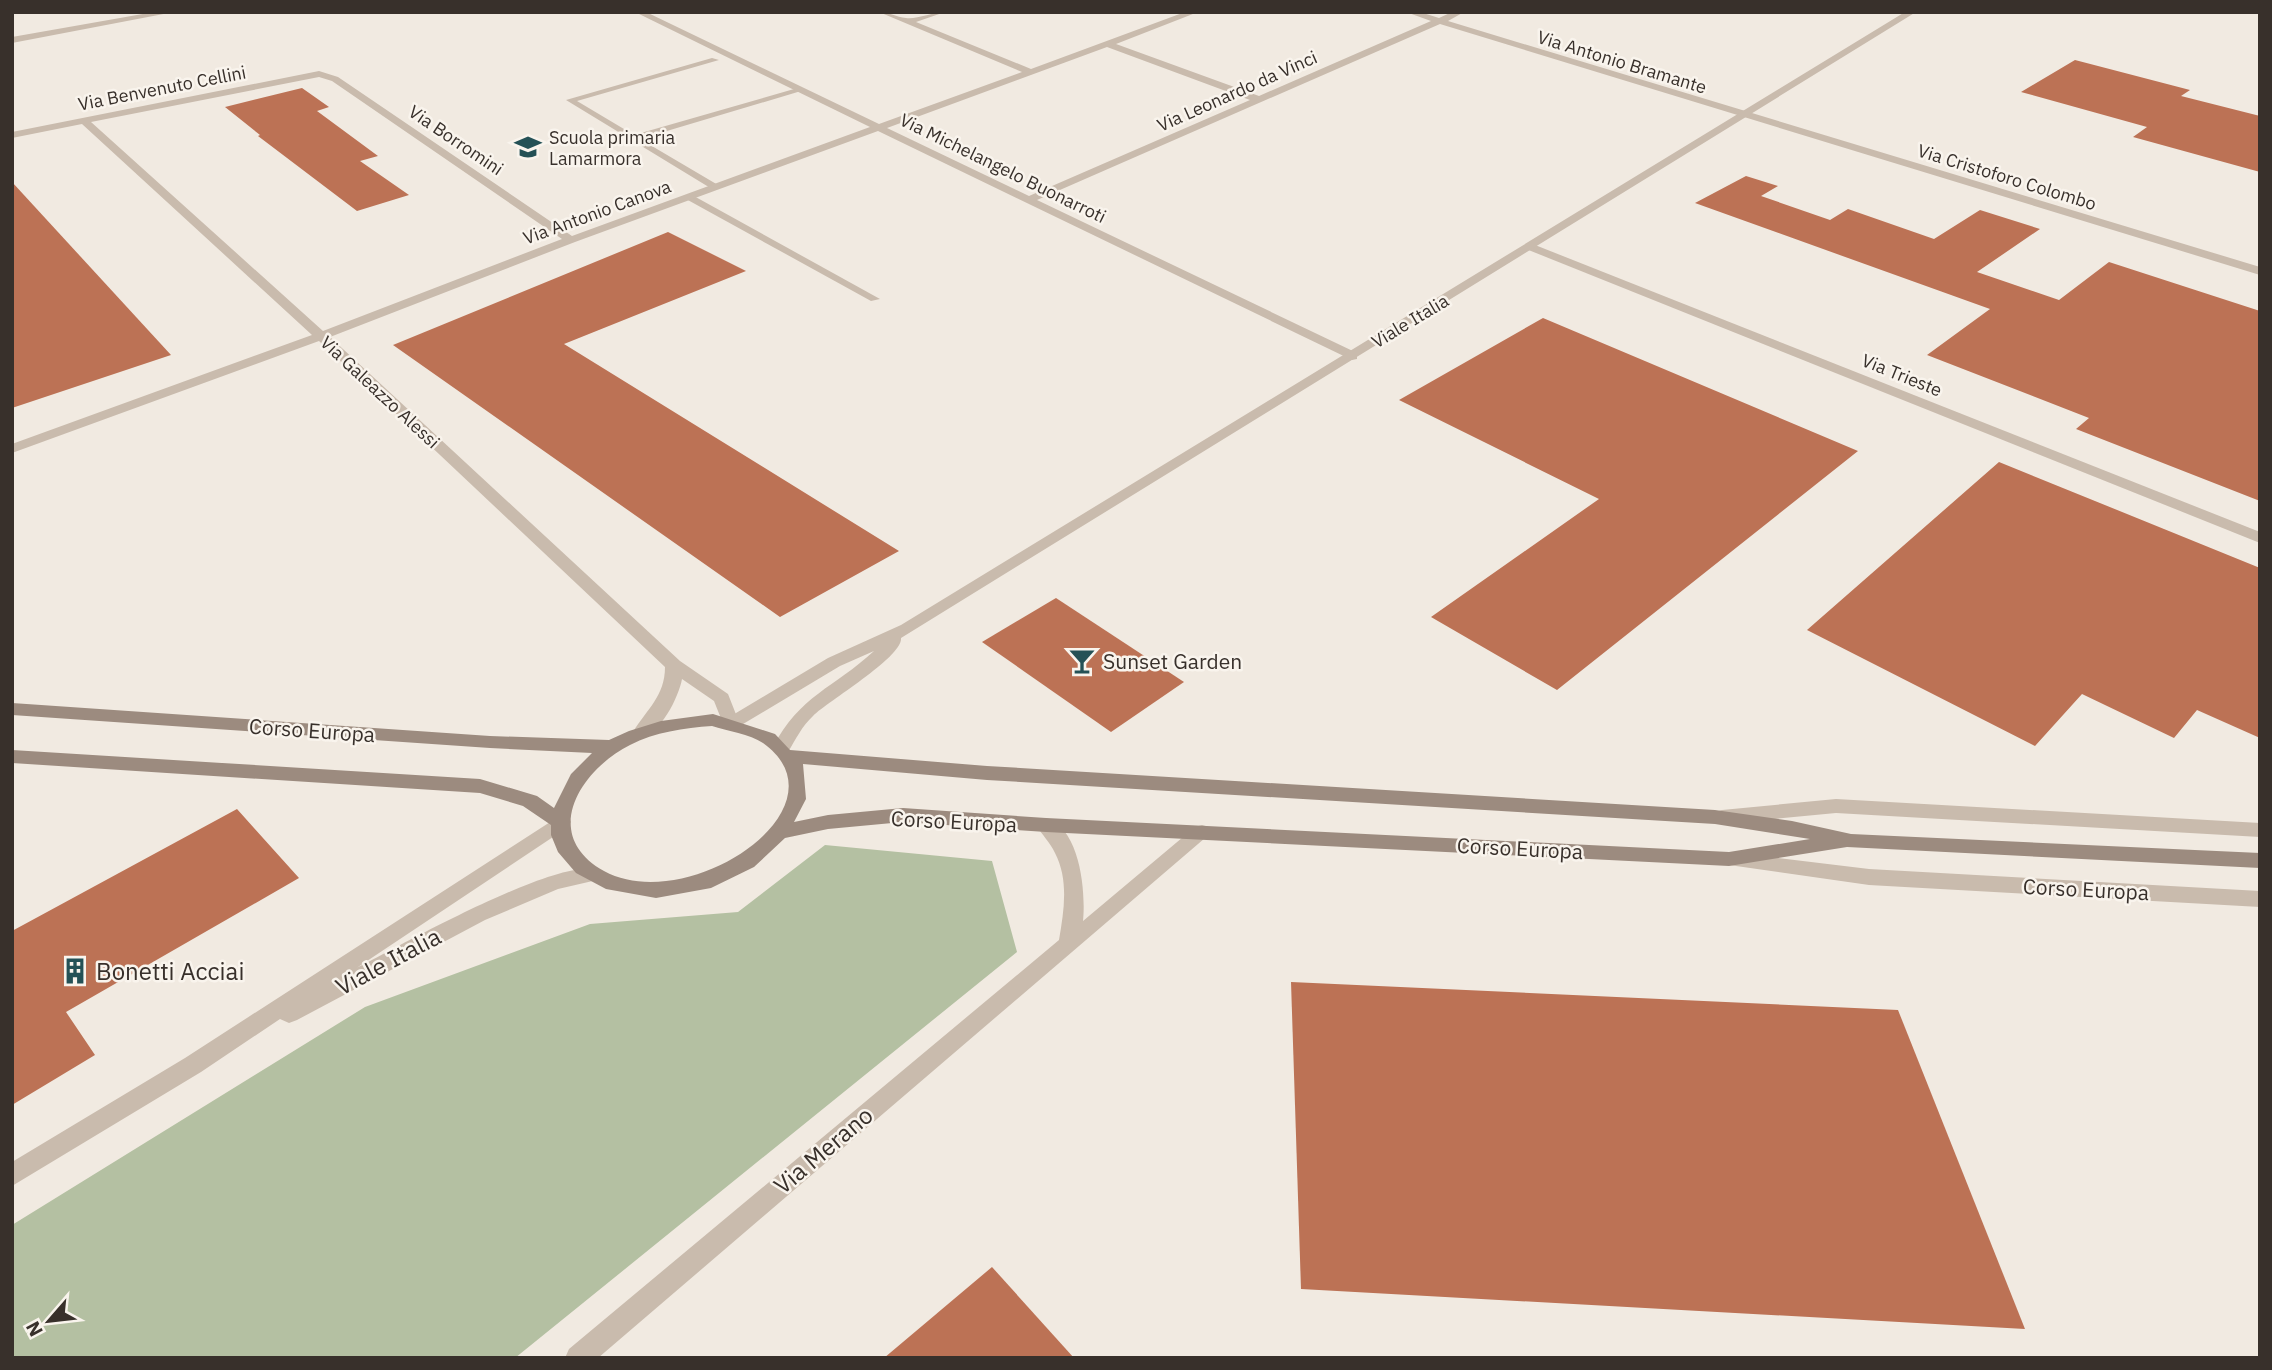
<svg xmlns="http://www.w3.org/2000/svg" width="2272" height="1370" font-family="'IBM Plex Sans',sans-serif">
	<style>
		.green { fill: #b4c0a2 }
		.building { fill: #bc7255 }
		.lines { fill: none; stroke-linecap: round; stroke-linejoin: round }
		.service { fill: #c9bbad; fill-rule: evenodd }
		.minor { fill: #c9bbad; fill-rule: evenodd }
		.tertiary { fill: #c9bbad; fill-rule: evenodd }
		.secondary { fill: #9c8b7f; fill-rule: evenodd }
		.labels { text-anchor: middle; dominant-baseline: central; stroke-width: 5; stroke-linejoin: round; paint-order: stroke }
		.far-street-label { font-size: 18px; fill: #38302b; stroke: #f9f4ed }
		.far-poi-label { font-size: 18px; fill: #38302b; stroke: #f9f4ed; text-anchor: start }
		.poi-label { font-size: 21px; fill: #38302b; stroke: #f9f4ed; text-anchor: start }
		.street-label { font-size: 21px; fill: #38302b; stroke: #f9f4ed }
		.near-street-label { font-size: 24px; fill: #38302b; stroke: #f9f4ed }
		.near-poi-label { font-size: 24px; fill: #38302b; stroke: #f9f4ed; text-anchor: start }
	</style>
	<rect width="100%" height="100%" fill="#f1eae1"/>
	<polygon class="green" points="825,845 992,861 1017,952 515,1358 12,1358 12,1225 365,1007 590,924 738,912"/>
	<g class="building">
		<polygon points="2075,60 2190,90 2181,96 2260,116 2260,172 2133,137 2147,127 2021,92"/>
		<polygon points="302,88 329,107 317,111 378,156 360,161 409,195 357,211 258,136 260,135 225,107"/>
		<polygon points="1746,176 1778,186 1761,196 1830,220 1848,209 1934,239 1980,210 2040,229 1977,272 2059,300 2109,262 2260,311 2260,501 2076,429 2089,418 1927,355 1990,309 1695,203"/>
		<polygon points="12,182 171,355 12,408"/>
		<polygon points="668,232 746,271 564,344 899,551 780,617 393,345"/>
		<polygon points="1543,318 1858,451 1557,690 1431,617 1599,499 1399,400"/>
		<polygon points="1999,462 2260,568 2260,738 2197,710 2174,738 2082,694 2035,746 1807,630"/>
		<polygon points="1056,598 1184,682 1111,732 982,642"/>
		<polygon points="237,809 299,878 66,1012 95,1055 12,1105 12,931"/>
		<polygon points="1291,982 1898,1010 2025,1329 1301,1289"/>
		<polygon points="992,1267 1074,1358 884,1358"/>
	</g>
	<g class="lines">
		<g class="service">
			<polygon points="712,58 719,60 577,101 634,135 801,87 801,91 640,139 718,185 718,189 712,189 566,100"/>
			<polygon points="686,195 692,195 880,299 871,301 686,199"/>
		</g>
		<g class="minor">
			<polygon points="154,12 174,12 12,43 12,37"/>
			<path d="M635,12H646L879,124L1022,72L879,12C890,12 896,17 906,18C915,20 933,12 945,12L916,22L1031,69L1185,12H1198L1116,44L1259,96L1431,21L1406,12H1420L1439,18L1452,12H1464L1448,21L2260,267V275L1440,24L1037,200L1357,353V359L1352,360L878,131L575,242L330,337L680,661L728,694L739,722L736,726H724L714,701L682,679C679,697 657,742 636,736L633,732C647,709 665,696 665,667L319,341L12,453V444L312,335L82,124L12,138V132L319,71L338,77L572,236L870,127ZM1107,47L1250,100L1029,196L887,128ZM319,77L332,81L562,239L323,331L91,122Z"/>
			<polygon points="1530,243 2260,532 2260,543 1526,249 1524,247"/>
			<polygon points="1836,799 2260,823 2260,837 1836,813 1722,824 1715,822 1712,817 1715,812 1722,810"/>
			<path d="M1046,818C1080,828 1086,891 1083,921L1195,827L1202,825L1209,827L1212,832L598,1358H565L569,1349L1059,940C1064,911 1069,880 1055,853C1050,842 1042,835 1036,825L1039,820Z"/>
			<polygon points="1729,852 1869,869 2260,891 2260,907 1869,885 1722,864 1719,859 1722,854"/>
		</g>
		<g class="tertiary">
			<path d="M1905,12H1916L901,638C903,657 828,701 813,716C802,726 796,739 788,752H776L773,747C800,695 834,688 874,651L840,666L738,727H726L723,723L726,719L828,658L901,625Z"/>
			<path d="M561,815L568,817L571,822L568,827L355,969C398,947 557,857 597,870L600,875L597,880L558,889L485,920L297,1020L289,1023L280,1019L201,1072L12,1186V1162L185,1058Z"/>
		</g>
		<path class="secondary" d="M12,703L490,736L609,740L629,731L661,721L713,714L775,734L790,750L987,766L1715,810L1792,821L1851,834L2260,853V868L1847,847L1729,866L1046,832L903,822L828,829L785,838L754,867L711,888L656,898L606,889L576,873L558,852L551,835V825L523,806L480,793L12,763V750L480,779L537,796L554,808L571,774L592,753L490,748L12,715ZM712,726C727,731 750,734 763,743C852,807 688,917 604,871C540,835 579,771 630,745C655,732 684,728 712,726ZM803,764L987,780L1715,824L1810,839L1729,852L1046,818L903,808L828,815L794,822L806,799Z"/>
	</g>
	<defs>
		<g id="school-bare" transform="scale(2.1)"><path d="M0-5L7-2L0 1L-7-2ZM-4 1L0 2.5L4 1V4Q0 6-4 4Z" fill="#245156" stroke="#f9f4ed" stroke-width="2.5" paint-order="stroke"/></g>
		<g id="bar-bare" transform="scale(2.1)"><path d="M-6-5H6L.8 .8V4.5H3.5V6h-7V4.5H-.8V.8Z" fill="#245156" stroke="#f9f4ed" stroke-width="2.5" paint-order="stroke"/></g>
		<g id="building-bare" transform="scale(2.1)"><path d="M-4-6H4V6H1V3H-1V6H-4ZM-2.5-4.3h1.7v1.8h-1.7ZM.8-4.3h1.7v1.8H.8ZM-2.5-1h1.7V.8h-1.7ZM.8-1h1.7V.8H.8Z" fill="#245156" stroke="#f9f4ed" stroke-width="2.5" paint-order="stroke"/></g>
	</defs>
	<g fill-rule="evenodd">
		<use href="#school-bare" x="528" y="147"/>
		<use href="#bar-bare" x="1082" y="661"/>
		<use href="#building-bare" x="75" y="971"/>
	</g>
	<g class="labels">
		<g class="far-street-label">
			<text transform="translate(1622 62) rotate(17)">Via Antonio Bramante</text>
			<text transform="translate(162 88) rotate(-11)">Via Benvenuto Cellini</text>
			<text transform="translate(1237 91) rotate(-24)">Via Leonardo da Vinci</text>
			<text transform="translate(456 140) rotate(34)">Via Borromini</text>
			<text transform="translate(1003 168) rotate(26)">Via Michelangelo Buonarroti</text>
			<text transform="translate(2007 177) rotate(17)">Via Cristoforo Colombo</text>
			<text transform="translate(597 212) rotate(-20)">Via Antonio Canova</text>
			<text transform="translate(1410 321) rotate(-31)">Viale Italia</text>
			<text transform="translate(1902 375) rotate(22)">Via Trieste</text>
			<text transform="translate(380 392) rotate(43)">Via Galeazzo Alessi</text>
		</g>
		<g class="far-poi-label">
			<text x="549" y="137">Scuola primaria<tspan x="549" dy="21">Lamarmora</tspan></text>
		</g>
		<g class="poi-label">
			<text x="1103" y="661">Sunset Garden</text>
		</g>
		<g class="street-label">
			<text transform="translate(312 730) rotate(4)">Corso Europa</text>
			<text transform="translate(954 821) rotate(3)">Corso Europa</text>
			<text transform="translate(1520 848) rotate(3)">Corso Europa</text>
			<text transform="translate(2086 889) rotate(3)">Corso Europa</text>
		</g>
		<g class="near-street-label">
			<text transform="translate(388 961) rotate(-28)">Viale Italia</text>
			<text transform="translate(823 1150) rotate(-40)">Via Merano</text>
		</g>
		<g class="near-poi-label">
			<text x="96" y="971">Bonetti Acciai</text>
		</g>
	</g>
	<rect width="2272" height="1370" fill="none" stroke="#38302b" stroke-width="28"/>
	<g transform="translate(49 1321) rotate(242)" stroke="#f9f4ed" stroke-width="5" paint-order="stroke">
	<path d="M0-5L12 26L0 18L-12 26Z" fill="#38302b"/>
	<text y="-10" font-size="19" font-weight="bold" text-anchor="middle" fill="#38302b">N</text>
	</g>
</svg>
